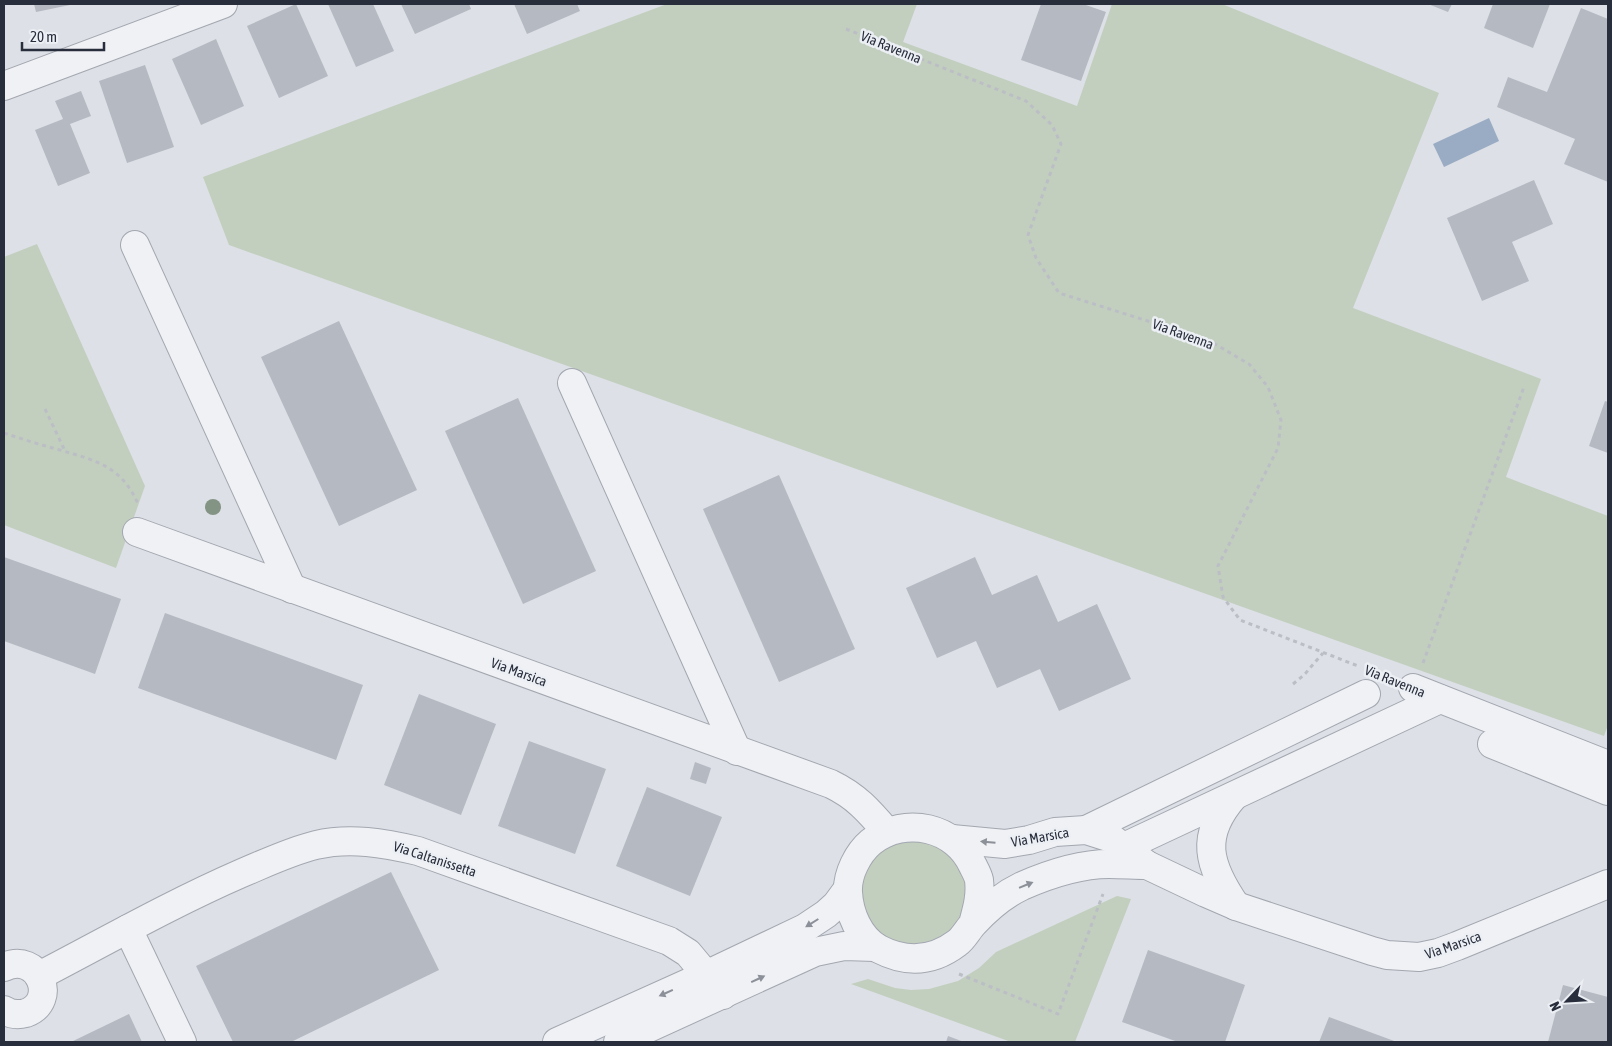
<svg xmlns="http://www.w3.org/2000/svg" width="1612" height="1046" font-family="'Asap Condensed',sans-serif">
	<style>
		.green { fill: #c2cfbf }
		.water { fill: #9aacc4 }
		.building { fill: #b5b9c2 }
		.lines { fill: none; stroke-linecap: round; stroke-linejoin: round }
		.minor-casing { stroke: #a3a7b0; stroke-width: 30 }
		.path { stroke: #bcbec5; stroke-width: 3; stroke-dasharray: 4 4; stroke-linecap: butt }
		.minor { stroke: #f0f1f5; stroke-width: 28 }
		.tree { fill: #839485 }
		.oneway { fill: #8c9098 }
		.labels { text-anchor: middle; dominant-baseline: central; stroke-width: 5; stroke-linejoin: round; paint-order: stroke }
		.street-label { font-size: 14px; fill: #282e3c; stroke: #eceff4 }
	</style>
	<rect width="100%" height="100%" fill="#dde0e6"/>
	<g class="green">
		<polygon points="667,4 917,4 903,42 1077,106 1112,4 1222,4 1439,93 1353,308 1541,379 1506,477 1608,516 1608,725 1604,736 229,245 203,177"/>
		<polygon points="37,244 145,486 116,568 4,525 4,257"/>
		<circle cx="914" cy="893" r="54"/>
		<polygon points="1117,896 1131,899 1075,1042 1011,1042 851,984 868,979 895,988 911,990 929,989 958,981 979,968 996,952"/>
	</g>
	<polygon class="water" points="1489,118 1499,141 1444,167 1433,144"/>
	<g class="building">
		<polygon points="34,4 70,4 70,5 36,12"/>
		<polygon points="296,4 328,76 279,98 247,26"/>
		<polygon points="328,4 373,4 394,51 356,67"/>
		<polygon points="401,4 469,4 471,9 415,34"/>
		<polygon points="514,4 577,4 580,11 527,34"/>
		<polygon points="1041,4 1083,4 1106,12 1081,81 1021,60"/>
		<polygon points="1428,4 1452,4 1448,12"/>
		<polygon points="1493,4 1550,4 1533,48 1484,28"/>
		<polygon points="1581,8 1608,19 1608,182 1564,164 1575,139 1497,107 1508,77 1547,92"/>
		<polygon points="216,39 244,106 201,125 172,59"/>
		<polygon points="145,65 174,147 127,163 99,81"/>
		<polygon points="81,91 91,116 70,124 90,173 58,186 35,130 63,119 55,101"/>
		<polygon points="1534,180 1553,224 1512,242 1529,281 1482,301 1447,218"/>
		<polygon points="339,321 417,490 339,526 261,357"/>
		<polygon points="518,398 596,571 523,604 445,431"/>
		<polygon points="1605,401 1608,402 1608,453 1589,446"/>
		<polygon points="779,475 855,649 779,682 703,509"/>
		<polygon points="4,557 121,599 95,674 4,641"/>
		<polygon points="975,557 992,595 1037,575 1058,622 1097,604 1131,679 1059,711 1040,669 997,688 976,641 937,658 906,588"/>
		<polygon points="165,613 363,685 336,760 138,688"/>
		<polygon points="419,694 496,724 461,815 384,785"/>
		<polygon points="529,741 606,769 575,854 498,826"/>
		<polygon points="695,762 711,768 706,784 690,779"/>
		<polygon points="647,787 722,817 690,896 616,866"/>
		<polygon points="391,872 439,970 291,1042 233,1042 196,966"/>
		<polygon points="1148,950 1245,985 1225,1042 1178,1042 1122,1022"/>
		<polygon points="1563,985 1608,997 1608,1042 1548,1042"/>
		<polygon points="129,1014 142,1042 71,1042"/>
		<polygon points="1329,1017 1397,1042 1319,1042"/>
		<polygon points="948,1036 964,1042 946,1042"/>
	</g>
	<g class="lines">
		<g class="minor-casing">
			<g id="minor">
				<polyline points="4,86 223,4"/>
				<polyline points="135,245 292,589"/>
				<polyline points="572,383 737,751"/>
				<path d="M137,532L831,784C856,796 869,811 887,832"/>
				<polyline points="1413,688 1608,765"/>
				<polyline points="1492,744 1608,791"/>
				<path d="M1234,796C1199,836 1208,865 1236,906"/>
				<polyline points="1086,830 1366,694"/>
				<polyline points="952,839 1005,844 1029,840 1055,832 1086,830 1111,838 1147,865 1206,893 1236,906 1372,951 1387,955 1419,957 1438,953 1457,946 1608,884"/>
				<polyline points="1124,847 1440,699"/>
				<path d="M973,924C977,909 981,896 979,880C978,875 975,870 973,866C956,827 905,815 871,842C858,853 847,874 848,892C849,913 859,938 879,949C906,963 932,962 957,943C964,938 968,929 974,923C987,909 1003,895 1022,886C1047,875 1081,864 1109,864C1122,864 1135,865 1147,865"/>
				<polyline points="128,929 182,1042"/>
				<path d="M4,967C39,951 59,1001 26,1013C18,1015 11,1015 4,1010"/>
				<path d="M39,976C106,941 173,903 242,873C266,863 291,851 316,845C350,837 384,843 418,851L669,941L688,953L723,995"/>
				<polyline points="557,1042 706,975 805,928 826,914 836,905 847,890"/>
				<polyline points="618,1042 815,952 844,946 875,947"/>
			</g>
		</g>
		<g class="path">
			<polyline points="846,29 1026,101 1052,125 1061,144 1028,235 1036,258 1059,293 1208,340 1249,364 1268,387 1281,420 1278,448 1218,566 1223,597 1240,620 1358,666"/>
			<polyline points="45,409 65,451"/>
			<path d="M4,433C22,439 41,445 60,450C97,461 122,466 139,506"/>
			<polyline points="1423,663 1524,387"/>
			<polyline points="1293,684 1304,675 1323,653"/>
			<polyline points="959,974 1058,1014 1103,894"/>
		</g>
		<use href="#minor" class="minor"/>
	</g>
	<circle class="tree" cx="213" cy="507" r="8"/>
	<defs><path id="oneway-solid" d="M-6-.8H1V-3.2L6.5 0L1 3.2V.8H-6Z" transform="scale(1.25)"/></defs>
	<g class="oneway">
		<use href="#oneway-solid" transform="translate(988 842) rotate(-175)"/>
		<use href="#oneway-solid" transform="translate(1026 885) rotate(-22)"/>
		<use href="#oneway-solid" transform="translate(812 923) rotate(148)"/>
		<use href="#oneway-solid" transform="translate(758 979) rotate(-25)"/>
		<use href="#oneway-solid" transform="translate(666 993) rotate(156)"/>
	</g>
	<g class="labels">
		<g class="street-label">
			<text transform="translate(891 47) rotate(22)">Via Ravenna</text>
			<text transform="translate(1183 334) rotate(20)">Via Ravenna</text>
			<text transform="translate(519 672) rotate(20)">Via Marsica</text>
			<text transform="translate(1395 681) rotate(22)">Via Ravenna</text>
			<text transform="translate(1040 837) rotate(-10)">Via Marsica</text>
			<text transform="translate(435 859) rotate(18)">Via Caltanissetta</text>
			<text transform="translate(1453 945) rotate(-19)">Via Marsica</text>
		</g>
	</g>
	<rect width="1612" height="1046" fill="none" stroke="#282e3c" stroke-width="10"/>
	<g transform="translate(1567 1001) rotate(245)" stroke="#eceff4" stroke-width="4" paint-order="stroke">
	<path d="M0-4L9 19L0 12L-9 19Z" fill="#282e3c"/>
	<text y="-8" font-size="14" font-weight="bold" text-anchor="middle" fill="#282e3c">N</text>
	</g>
	<path d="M22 42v8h82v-8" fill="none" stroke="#282e3c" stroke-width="2.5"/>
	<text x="30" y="42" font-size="15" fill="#282e3c" stroke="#eceff4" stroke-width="4" paint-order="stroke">20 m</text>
</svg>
